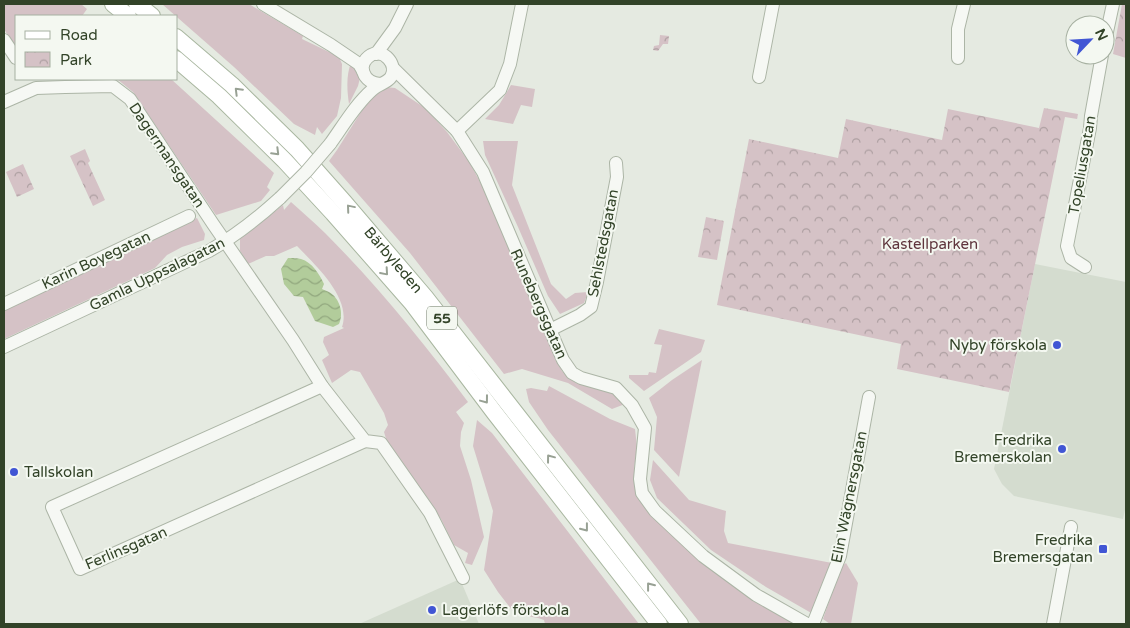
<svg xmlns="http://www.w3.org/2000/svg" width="1130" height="628" font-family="'Varela Round',sans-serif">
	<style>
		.built { fill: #d4dccf }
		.green { fill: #d5c2c6 }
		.park { fill: url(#park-crowns) }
		.water { fill: url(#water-waves) }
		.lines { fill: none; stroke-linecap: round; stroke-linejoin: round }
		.minor-casing { stroke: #acb5a6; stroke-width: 14 }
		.major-casing { stroke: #a9b7a0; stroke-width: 18 }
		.minor { stroke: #f6f8f4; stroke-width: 12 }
		.major { stroke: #fff; stroke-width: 16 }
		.minor-bridge-casing { stroke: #acb5a6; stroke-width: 14; stroke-linecap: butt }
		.minor-bridge { stroke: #f6f8f4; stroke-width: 12 }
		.oneway { stroke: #98a194 }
		.poi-dot { fill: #4156d4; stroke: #f4f8f1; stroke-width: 2 }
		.labels { text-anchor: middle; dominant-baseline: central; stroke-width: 4; stroke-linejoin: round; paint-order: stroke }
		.shield { fill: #f4f8f1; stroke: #6c7964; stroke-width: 1 }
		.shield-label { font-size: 14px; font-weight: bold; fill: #324328 }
		.street-label { font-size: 15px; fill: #324328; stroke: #f4f8f1 }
		.park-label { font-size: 15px; fill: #5f353d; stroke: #f4f8f1 }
		.poi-label { font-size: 15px; fill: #324328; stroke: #f4f8f1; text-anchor: end }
	</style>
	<defs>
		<pattern id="park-crowns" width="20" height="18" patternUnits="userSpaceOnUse" patternTransform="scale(1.25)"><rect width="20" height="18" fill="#d5c2c6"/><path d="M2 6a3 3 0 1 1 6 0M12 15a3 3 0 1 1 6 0" fill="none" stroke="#ad9fa1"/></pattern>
		<pattern id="water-waves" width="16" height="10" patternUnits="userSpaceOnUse" patternTransform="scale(1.25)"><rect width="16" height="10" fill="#b2cc9b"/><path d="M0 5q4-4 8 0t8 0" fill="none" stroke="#91a77e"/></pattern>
	</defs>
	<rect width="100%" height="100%" fill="#e5eae1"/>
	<g class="built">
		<polygon points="1035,264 1126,282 1126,505 1123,519 1014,496 1002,484 994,469"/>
		<polygon points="460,579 479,624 359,624"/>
	</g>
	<g class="green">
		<polygon points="4,4 81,4 87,9 82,16 16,16 16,49 4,29"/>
		<polygon points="162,4 249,4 303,36 302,39 327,51 339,57 342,64 341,98 337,116 322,134 317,127 315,135 294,124 234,67"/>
		<path d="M351,63L360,78L358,86L349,104C347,91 346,75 351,63Z"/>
		<polygon points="117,79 171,79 274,173 267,187 270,190 261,201 216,215 133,92"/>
		<polygon points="511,85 535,89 532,107 521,105 513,124 485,119 499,105"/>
		<polygon points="385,87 395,88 425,108 447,132 470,163 488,197 562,371 576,383 615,392 625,404 612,409 568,383 522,369 504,374 410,253 329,161 337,150 371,96"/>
		<polygon points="483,141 518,141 512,185 551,284 566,299 575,293 588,292 584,303 560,314 548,296 518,227 485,155"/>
		<path d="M291,202C302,212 314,222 325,233C377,285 424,343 468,402L456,412L464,423L461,432L460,446L471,480L484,537L472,565L465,563L468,553L454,545L441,519L419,489L387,442L384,432L388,425L384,413L360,372L351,370L332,383L322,360L329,355L323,342L324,337L344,328L342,327C352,298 315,265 297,246L274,256H266L248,264L240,251V239L283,205L284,210Z"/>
		<polygon points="197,218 205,234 204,240 182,247 167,255 155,268 4,339 4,309"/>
		<polygon points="659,329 705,340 701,352 644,391 629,378 629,375 648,375 649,372 656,373 662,345 654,344"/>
		<polygon points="702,360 679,477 654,450 657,417 649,398 672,380"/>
		<polygon points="549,386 610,419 635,429 637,447 634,469 636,492 674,537 745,594 796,624 701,624 548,430 529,402 526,389 531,388 547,391"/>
		<polygon points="477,420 492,433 639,624 545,624 544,620 538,618 515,614 498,592 484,570 493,511 473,446"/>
		<polygon points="653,460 689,500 726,511 724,531 728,543 832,563 813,614 766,587 711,550 657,498 650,480"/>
		<polygon points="846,563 858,583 851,624 830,624 823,619 841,567"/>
	</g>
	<g class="park">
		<polygon points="1122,4 1126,4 1126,58 1113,54"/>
		<polygon points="660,35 669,36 668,44 663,44 658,51 653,50 654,46 659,45"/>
		<polygon points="1044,108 1078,114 1077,119 1065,117 1009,392 897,369 901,344 717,305 749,139 838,158 846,119 942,140 948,109 1039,128"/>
		<polygon points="85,149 90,161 88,163 105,200 93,206 70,156"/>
		<polygon points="23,164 34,189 17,197 6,172"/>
		<polygon points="706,217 724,221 717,260 698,257"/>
	</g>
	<path class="water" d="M288,258C292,258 298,258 301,259C312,262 320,275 324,284L322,289C324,290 327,291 329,292C340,298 344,314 339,324L333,327L315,321L303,297L294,296L284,284L281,269Z"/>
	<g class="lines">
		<g class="minor-casing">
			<g id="minor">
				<polyline points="263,4 331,45 359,64 363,71"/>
				<polyline points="4,40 16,58"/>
				<polyline points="1105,41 1113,4"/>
				<polyline points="376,54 395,28 407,4"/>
				<polyline points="958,58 958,29 964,4"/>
				<polyline points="393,68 457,131 483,172 563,360 572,373 581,378 616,388 632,405 645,428 640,479 642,493 655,511 703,556 756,595 807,624"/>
				<polyline points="759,77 773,4"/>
				<polyline points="4,102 36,88 65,87 113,86 130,99 213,224 293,340 322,386 365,441 381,443 430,513 463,578"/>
				<polyline points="457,131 500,90 510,64 522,4"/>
				<path d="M330,144C343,126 355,105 372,90C378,84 387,83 391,77C398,65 384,48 371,55C356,64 363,83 380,84"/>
				<polyline points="1085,267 1071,258 1067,246 1090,128 1091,116 1102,55"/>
				<polyline points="4,304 189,216"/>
				<polyline points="550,330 580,315 591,307 597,282 617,177 616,163"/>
				<path d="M4,347L209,251C235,236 258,218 280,198"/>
				<polyline points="322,386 52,507 80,569 365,441"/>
				<polyline points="813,624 840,556 869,397"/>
				<polyline points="1053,624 1071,527"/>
			</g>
		</g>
		<g class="major-casing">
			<g id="major">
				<polyline points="113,4 128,16"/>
				<polyline points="137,4 152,16"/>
				<path id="s1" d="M176,37L232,85L297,149L344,202L425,297L680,624"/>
				<polyline points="176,59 219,96 284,160 333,213 412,303 494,412 659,624"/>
			</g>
		</g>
		<use href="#minor" class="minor"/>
		<use href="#major" class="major"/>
		<g class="minor-bridge-casing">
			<polyline id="minor-bridge" points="280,198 306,172 330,144"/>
		</g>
		<use href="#minor-bridge" class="minor-bridge"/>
	</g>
	<defs><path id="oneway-chevron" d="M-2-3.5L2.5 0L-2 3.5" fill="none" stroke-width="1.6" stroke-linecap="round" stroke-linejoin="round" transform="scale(1.25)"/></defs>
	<g class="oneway">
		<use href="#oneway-chevron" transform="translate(238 91) rotate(-135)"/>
		<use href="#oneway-chevron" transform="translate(276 152) rotate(45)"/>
		<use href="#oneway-chevron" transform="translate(350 208) rotate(-130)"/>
		<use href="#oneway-chevron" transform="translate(385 272) rotate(49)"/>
		<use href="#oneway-chevron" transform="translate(485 400) rotate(53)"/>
		<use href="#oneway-chevron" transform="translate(550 458) rotate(-127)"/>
		<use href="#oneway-chevron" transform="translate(585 528) rotate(52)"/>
		<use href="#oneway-chevron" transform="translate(650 586) rotate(-128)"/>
	</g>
	<g class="poi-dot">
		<circle cx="1057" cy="345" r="5"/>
		<circle cx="1062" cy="449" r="5"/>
		<circle cx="14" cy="472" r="5"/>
		<rect x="1098" y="544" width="10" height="10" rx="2.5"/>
		<circle cx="432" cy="610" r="5"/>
	</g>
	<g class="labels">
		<rect class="shield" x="427" y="306.5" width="30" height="23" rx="4"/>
		<g class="shield-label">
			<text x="442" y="318">55</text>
		</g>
		<g class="street-label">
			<text transform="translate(167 155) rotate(56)">Dagermansgatan</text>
			<text transform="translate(1082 165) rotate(-80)">Topeliusgatan</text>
			<text transform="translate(603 243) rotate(-79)">Sehlstedsgatan</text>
			<text transform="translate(96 260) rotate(-25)">Karin Boyegatan</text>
			<text stroke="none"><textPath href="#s1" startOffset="312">Bärbyleden</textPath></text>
			<text transform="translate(157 274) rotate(-26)">Gamla Uppsalagatan</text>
			<text transform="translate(539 304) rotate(66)">Runebergsgatan</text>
			<text transform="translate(849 497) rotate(-79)">Elin Wägnersgatan</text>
			<text transform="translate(126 548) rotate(-23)">Ferlinsgatan</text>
		</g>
		<g class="park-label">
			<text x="930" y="244">Kastellparken</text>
		</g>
		<g class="poi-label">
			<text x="1047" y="345">Nyby förskola</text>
			<text x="1052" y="440">Fredrika<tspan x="1052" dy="17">Bremerskolan</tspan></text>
			<text x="24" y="472" text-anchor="start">Tallskolan</text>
			<text x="1093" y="540">Fredrika<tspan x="1093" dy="17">Bremersgatan</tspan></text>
			<text x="442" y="610" text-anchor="start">Lagerlöfs förskola</text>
		</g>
	</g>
	<rect width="1130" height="628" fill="none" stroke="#324328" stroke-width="10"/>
	<rect x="15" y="15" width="162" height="65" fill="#f4f8f1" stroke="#a6b0a1"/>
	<rect x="25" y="31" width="25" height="8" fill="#ffffff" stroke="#a6b0a1"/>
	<text x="60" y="40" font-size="15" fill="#324328">Road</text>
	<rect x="25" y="52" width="25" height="15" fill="url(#park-crowns)" stroke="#a6b0a1"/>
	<text x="60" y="65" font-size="15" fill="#324328">Park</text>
	<g transform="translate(1090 40) rotate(65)"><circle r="24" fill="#f4f8f1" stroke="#a6b0a1"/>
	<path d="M0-4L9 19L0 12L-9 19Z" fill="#4156d4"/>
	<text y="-8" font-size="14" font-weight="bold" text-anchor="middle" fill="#324328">N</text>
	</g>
</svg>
